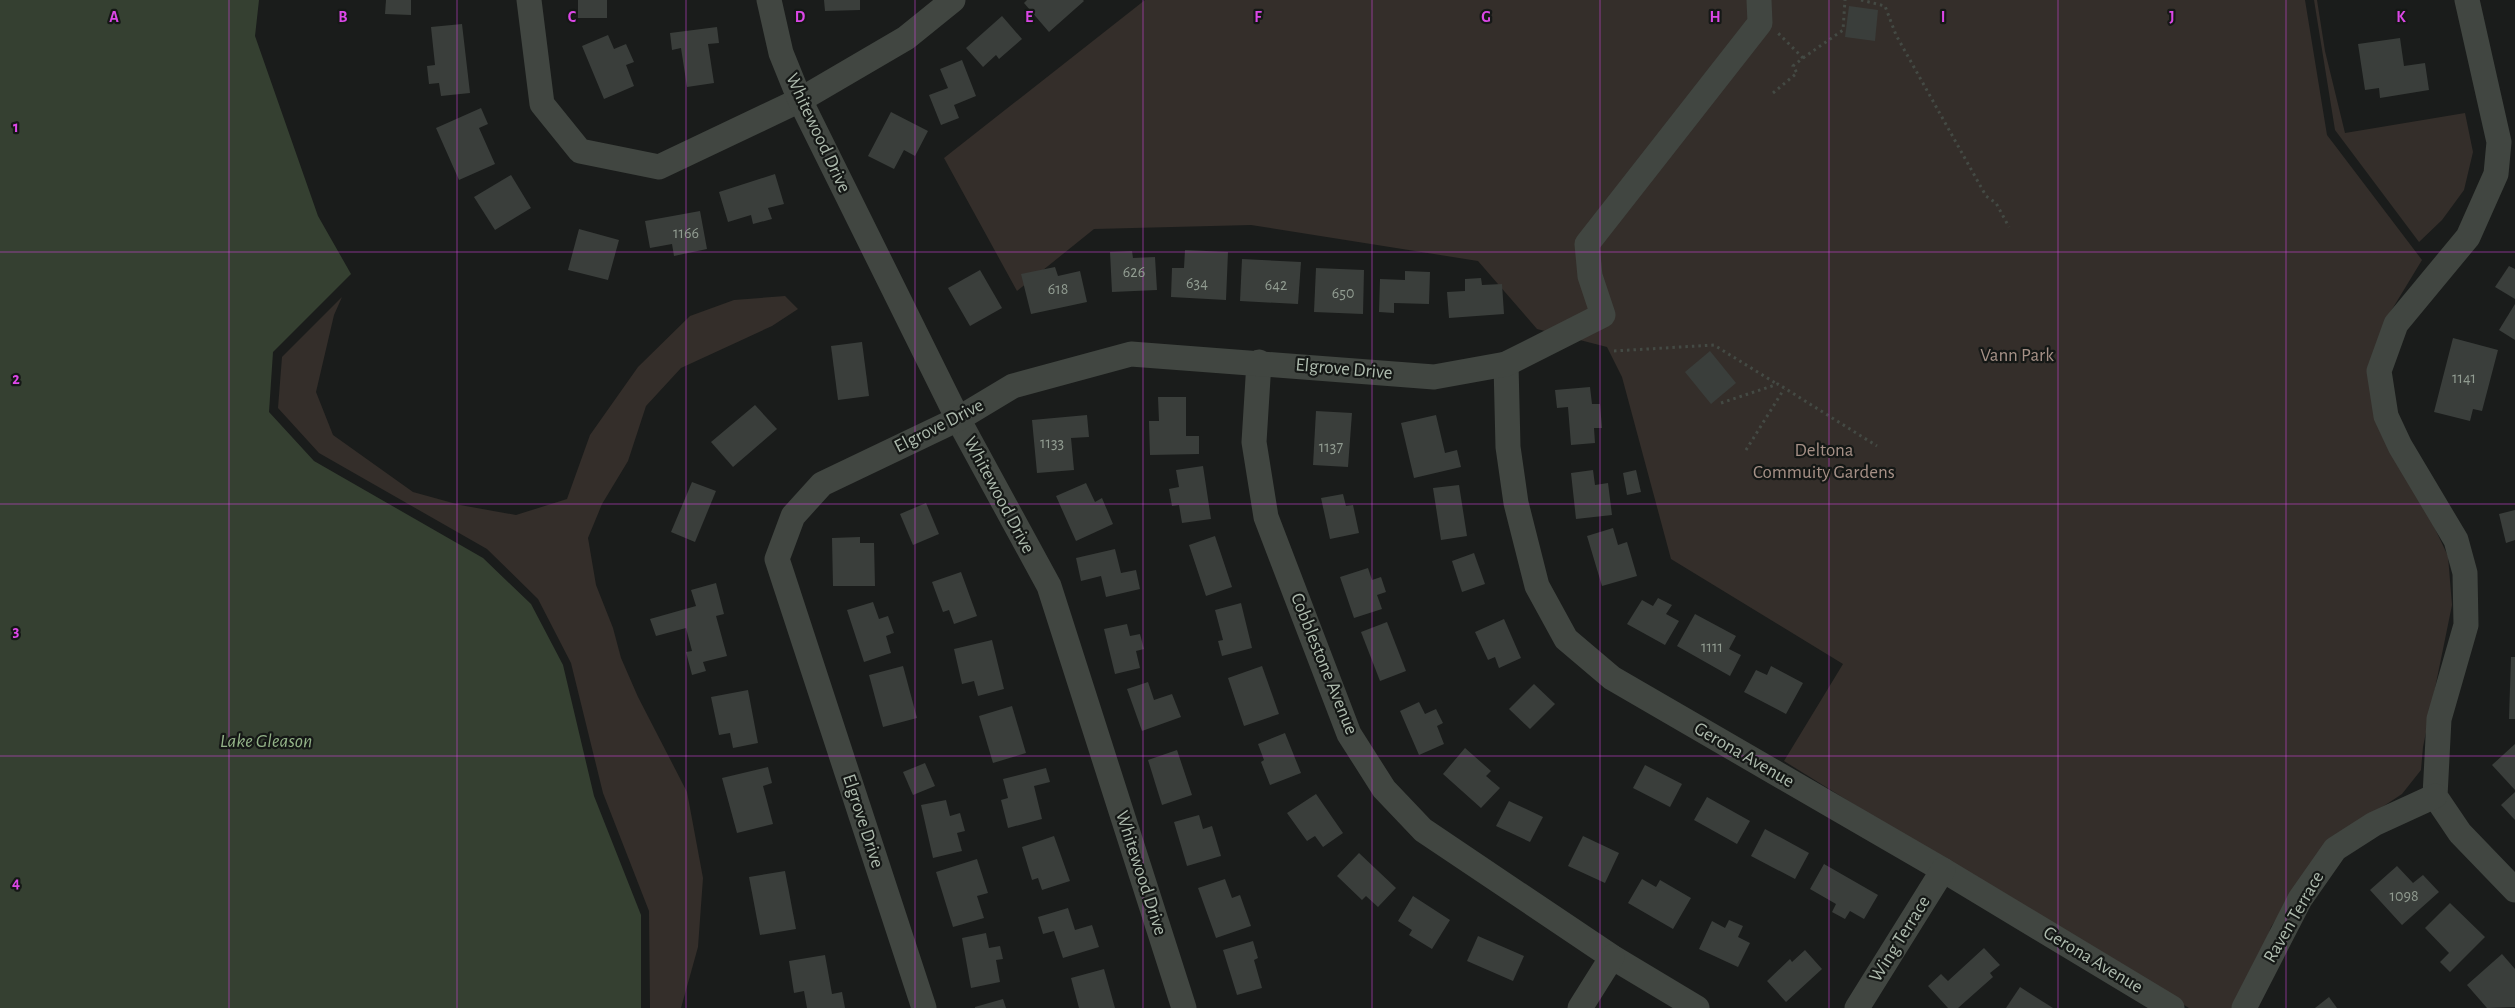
<svg xmlns="http://www.w3.org/2000/svg" width="2515" height="1008" font-family="'Alegreya Sans',sans-serif">
	<style>
		.green { fill: #342e2a }
		.water { fill: #354031 }
		.building { fill: #3a3e3b }
		.lines { fill: none; stroke-linecap: round; stroke-linejoin: round }
		.path { stroke: #444a44; stroke-width: 3; stroke-dasharray: 2.5 4; stroke-linecap: butt }
		.minor { stroke: #414641; stroke-width: 25 }
		.grid { fill: none; stroke: #dc47e7; stroke-width: 1; stroke-opacity: 0.55 }
		.labels { text-anchor: middle; dominant-baseline: central; stroke-width: 4.5; stroke-linejoin: round; paint-order: stroke }
		.number-label { font-size: 16px; fill: #919c91 }
		.street-label { font-size: 19px; fill: #aebbae; stroke: #151816 }
		.park-label { font-size: 19px; fill: #a59086; stroke: #151816 }
		.water-label { font-size: 20px; font-style: italic; fill: #93b388; stroke: #151816 }
		.grid-label { font-size: 16px; text-anchor: middle; font-weight: bold; fill: #dc47e7; stroke: #151816; stroke-width: 4.5; stroke-linejoin: round; paint-order: stroke }
	</style>
	<rect width="100%" height="100%" fill="#1a1c1b"/>
	<g class="green">
		<polygon points="1145,0 2305,0 2327,135 2422,260 2388,316 2371,361 2428,514 2448,556 2452,605 2423,747 2421,770 2402,794 2323,846 2271,927 2244,1001 2234,1008 2189,1008 2000,895 1784,761 1843,664 1671,559 1622,377 1607,347 1537,329 1478,261 1251,225 1094,229 1017,291 944,158"/>
		<polygon points="2314,0 2317,0 2325,51 2345,133 2465,113 2473,152 2464,190 2442,220 2419,242 2335,130"/>
		<polygon points="785,296 798,309 772,326 681,368 646,406 628,461 602,504 588,538 596,585 613,628 621,658 638,697 687,792 703,878 698,947 681,1008 650,1008 649,911 603,793 571,663 538,599 487,549 319,453 278,408 282,357 342,297 334,315 316,392 333,435 413,492 460,505 516,515 567,499 590,435 638,367 690,316 734,300"/>
	</g>
	<polygon class="water" points="0,0 259,0 255,36 318,216 351,274 273,352 269,412 314,461 483,558 531,604 563,665 594,796 641,915 641,1008 0,1008"/>
	<g class="building">
		<polygon points="386,0 411,0 411,15 385,14"/>
		<rect x="578" y="0" width="29" height="18"/>
		<polygon points="824,0 860,0 860,10 825,11"/>
		<polygon points="1027,0 1083,0 1084,1 1049,32 1024,3"/>
		<polygon points="1849,6 1878,10 1875,41 1845,37"/>
		<polygon points="1002,16 1022,39 999,59 996,55 983,67 966,48"/>
		<polygon points="462,24 470,93 441,96 439,83 429,84 427,66 435,65 431,27"/>
		<polygon points="717,27 719,43 708,44 714,83 687,87 681,48 672,50 670,33"/>
		<polygon points="608,35 614,49 626,44 634,62 626,65 634,86 604,99 582,46"/>
		<polygon points="2400,38 2404,66 2425,63 2429,90 2380,98 2379,88 2365,90 2358,44"/>
		<polygon points="962,60 976,96 954,105 959,118 941,125 929,95 948,88 940,69"/>
		<polygon points="481,108 488,124 479,128 495,164 459,180 436,128"/>
		<polygon points="891,112 928,131 915,156 904,150 894,169 868,156"/>
		<polygon points="775,174 784,204 768,208 772,219 753,224 751,215 728,222 719,192"/>
		<polygon points="511,175 531,208 495,230 474,197"/>
		<polygon points="700,211 707,249 674,256 672,244 650,248 645,221"/>
		<polygon points="579,229 619,240 608,280 568,270"/>
		<polygon points="1185,250 1228,252 1226,300 1171,297 1172,268 1184,268"/>
		<polygon points="1132,251 1133,258 1155,257 1157,290 1112,292 1110,252"/>
		<polygon points="1242,259 1301,262 1298,304 1240,301"/>
		<polygon points="2509,266 2515,269 2515,299 2495,287"/>
		<polygon points="1055,267 1058,276 1080,271 1087,302 1031,314 1021,274"/>
		<polygon points="1316,268 1364,270 1363,314 1314,312"/>
		<polygon points="980,270 1002,308 970,326 948,288"/>
		<polygon points="1405,271 1430,272 1429,304 1394,303 1394,313 1379,312 1380,279 1405,280"/>
		<polygon points="1481,278 1482,285 1502,284 1504,314 1449,318 1447,292 1465,291 1465,279"/>
		<polygon points="2515,304 2515,340 2499,330"/>
		<polygon points="2453,338 2498,350 2482,411 2473,409 2470,421 2434,412"/>
		<polygon points="862,342 869,396 838,400 831,346"/>
		<polygon points="1710,351 1736,383 1711,404 1685,372"/>
		<polygon points="1590,387 1592,404 1600,404 1602,428 1594,428 1595,443 1571,445 1568,407 1557,408 1555,390"/>
		<polygon points="1158,397 1186,397 1186,436 1199,436 1199,454 1150,455 1149,421 1159,421"/>
		<polygon points="755,405 777,429 733,467 711,442"/>
		<polygon points="1316,411 1352,413 1348,467 1313,465"/>
		<polygon points="1087,415 1089,437 1071,438 1074,470 1037,473 1032,420"/>
		<polygon points="1436,415 1445,453 1457,450 1461,467 1414,478 1401,423"/>
		<polygon points="1203,466 1211,519 1182,523 1179,505 1172,506 1169,489 1179,487 1176,470"/>
		<polygon points="1593,470 1595,485 1608,483 1612,515 1576,519 1571,473"/>
		<polygon points="1636,470 1641,492 1627,495 1623,473"/>
		<polygon points="692,482 716,491 695,542 671,532"/>
		<polygon points="1086,483 1095,502 1102,498 1113,524 1076,541 1056,496"/>
		<polygon points="1459,485 1467,536 1441,540 1433,488"/>
		<polygon points="1343,494 1346,506 1353,505 1359,533 1330,539 1321,498"/>
		<polygon points="926,503 939,534 913,545 900,514"/>
		<polygon points="2515,510 2515,540 2506,543 2499,514"/>
		<polygon points="1613,528 1618,545 1627,542 1637,576 1602,586 1587,536"/>
		<polygon points="1215,536 1232,587 1206,596 1189,545"/>
		<polygon points="860,537 860,543 874,543 875,586 833,586 832,538"/>
		<polygon points="1115,549 1121,573 1136,570 1140,589 1106,597 1101,576 1081,581 1076,558"/>
		<polygon points="1474,553 1485,584 1462,592 1452,561"/>
		<polygon points="1368,568 1372,580 1381,577 1386,592 1377,595 1382,609 1354,618 1340,577"/>
		<polygon points="961,572 977,616 954,624 949,610 943,612 932,582"/>
		<polygon points="716,583 724,614 716,616 727,656 703,662 706,671 692,675 686,652 692,651 686,628 656,636 650,619 696,606 691,590"/>
		<polygon points="1658,598 1672,605 1666,614 1679,621 1665,645 1627,624 1642,600 1653,606"/>
		<polygon points="873,602 879,619 888,616 894,633 886,636 891,653 864,662 847,610"/>
		<polygon points="1241,603 1252,648 1222,656 1218,641 1223,640 1215,610"/>
		<polygon points="1695,614 1736,636 1729,649 1741,655 1730,676 1677,646"/>
		<polygon points="1504,619 1521,658 1499,668 1495,657 1488,660 1475,632"/>
		<polygon points="1387,622 1406,671 1380,681 1361,632"/>
		<polygon points="1127,624 1130,636 1140,634 1144,649 1136,651 1140,668 1115,674 1104,629"/>
		<polygon points="992,640 1004,689 978,696 974,681 962,684 954,649"/>
		<polygon points="2511,657 2515,657 2515,719 2509,719"/>
		<polygon points="903,666 917,718 883,727 869,675"/>
		<polygon points="1262,666 1279,714 1244,726 1228,678"/>
		<polygon points="1771,666 1803,683 1786,714 1744,692 1756,670 1767,675"/>
		<polygon points="1148,682 1154,700 1172,694 1181,717 1142,731 1127,689"/>
		<polygon points="1534,684 1555,704 1530,729 1509,709"/>
		<polygon points="748,690 758,743 733,748 730,733 719,735 711,697"/>
		<polygon points="1419,702 1425,714 1436,709 1443,723 1437,726 1444,744 1419,755 1400,711"/>
		<polygon points="1012,706 1026,753 993,763 979,716"/>
		<polygon points="1285,733 1301,773 1270,785 1261,762 1264,760 1258,744"/>
		<polygon points="2515,744 2515,790 2492,765"/>
		<polygon points="1465,748 1491,771 1486,776 1500,788 1481,808 1443,774"/>
		<polygon points="1177,750 1192,795 1162,805 1148,760"/>
		<polygon points="925,763 935,786 913,795 903,772"/>
		<polygon points="1645,765 1682,784 1670,807 1633,788"/>
		<polygon points="768,767 772,783 763,786 773,824 737,833 722,778"/>
		<polygon points="1046,768 1050,782 1034,786 1042,819 1008,828 1001,800 1008,798 1003,779"/>
		<polygon points="2515,792 2515,820 2501,805"/>
		<polygon points="1316,794 1343,833 1323,847 1315,836 1307,841 1287,813"/>
		<polygon points="1707,797 1750,821 1737,844 1694,820"/>
		<polygon points="946,800 950,816 960,813 965,831 957,833 962,851 933,858 921,805"/>
		<polygon points="1509,801 1543,817 1530,842 1496,826"/>
		<polygon points="1199,815 1203,829 1212,826 1221,856 1187,866 1174,822"/>
		<polygon points="1765,829 1809,853 1795,879 1751,856"/>
		<polygon points="1054,836 1070,881 1042,890 1038,878 1032,880 1022,847"/>
		<polygon points="1583,836 1619,853 1605,883 1568,866"/>
		<polygon points="1359,853 1396,888 1378,907 1366,896 1362,900 1337,876"/>
		<polygon points="977,859 988,893 977,896 984,918 953,927 936,872"/>
		<polygon points="1824,864 1878,895 1864,919 1850,911 1845,919 1832,912 1836,904 1810,889"/>
		<polygon points="2397,866 2413,883 2423,875 2439,892 2402,925 2370,890"/>
		<polygon points="785,871 796,929 760,935 749,877"/>
		<polygon points="1225,879 1232,898 1240,895 1251,926 1216,938 1198,888"/>
		<polygon points="1642,879 1656,887 1660,880 1691,898 1673,929 1628,903"/>
		<polygon points="1413,896 1450,920 1432,949 1409,935 1412,930 1398,921"/>
		<polygon points="2450,903 2485,937 2450,972 2440,962 2449,953 2425,928"/>
		<polygon points="1068,908 1075,930 1092,925 1099,947 1063,958 1054,931 1043,934 1038,917"/>
		<polygon points="1729,920 1743,926 1738,937 1750,943 1738,967 1699,949 1712,921 1725,928"/>
		<polygon points="986,933 989,948 1000,946 1003,959 996,960 1000,982 971,988 962,938"/>
		<polygon points="1478,936 1524,956 1513,981 1467,961"/>
		<polygon points="1253,941 1258,958 1254,960 1262,988 1237,995 1223,950"/>
		<polygon points="1984,948 2000,965 1990,973 1993,977 1958,1008 1948,1008 1928,986 1941,974 1948,981"/>
		<polygon points="1805,950 1822,969 1786,1002 1767,981 1790,959 1792,962"/>
		<polygon points="2502,954 2515,969 2515,1007 2487,1008 2467,985"/>
		<polygon points="825,955 832,994 842,992 845,1008 807,1008 804,991 794,993 789,961"/>
		<polygon points="1104,969 1115,1008 1079,1008 1071,978"/>
		<polygon points="2020,987 2053,1008 2006,1008"/>
		<polygon points="2329,997 2337,1008 2315,1008"/>
		<polygon points="1003,999 1006,1008 975,1008 975,1007"/>
	</g>
	<g class="lines">
		<g class="path">
			<polyline points="1861,0 1885,6 1896,35 1986,196 1996,203 2009,227"/>
			<polyline points="1803,58 1843,30 1845,0"/>
			<polyline points="1773,93 1797,73 1793,66 1803,58 1778,33"/>
			<polyline points="1614,351 1714,345 1777,384"/>
			<polyline points="1721,403 1778,384 1877,446"/>
			<polyline points="1746,450 1784,389"/>
		</g>
		<g class="minor">
			<polyline points="529,0 542,104 580,151 659,167 800,100 906,38 953,0"/>
			<polyline points="769,0 781,53 800,100 958,419 1049,586 1184,1008"/>
			<polyline points="2467,0 2499,142 2496,174 2468,237 2396,324 2379,371 2386,416 2400,446 2456,540 2465,573 2466,625 2439,719 2435,796 2460,833 2515,890"/>
			<polyline points="1259,362 1254,442 1266,517 1349,734 1384,789 1423,830 1612,957 1697,1008"/>
			<polyline points="1506,364 1508,447 1516,503 1537,586 1566,639 1612,678 1943,870 2172,1008"/>
			<polyline points="924,1008 777,559 793,516 822,484 958,419 1013,386 1131,354 1434,377 1506,364 1603,315 1590,276 1587,244 1760,23 1759,0"/>
			<polyline points="1580,1008 1612,957"/>
			<polyline points="1857,1008 1943,870"/>
			<polyline points="2244,1008 2300,899 2335,849 2374,824 2435,796"/>
		</g>
	</g>
	<path class="grid" d="M229,0V1008M457,0V1008M686,0V1008M915,0V1008M1143,0V1008M1372,0V1008M1600,0V1008M1829,0V1008M2058,0V1008M2286,0V1008M0,252H2515M0,504H2515M0,756H2515"/>
	<g class="labels">
		<g class="number-label">
			<text x="686" y="233">1166</text>
			<text x="1134" y="272">626</text>
			<text x="1197" y="283">634</text>
			<text x="1276" y="285">642</text>
			<text x="1058" y="289">618</text>
			<text x="1343" y="293">650</text>
			<text x="2464" y="378">1141</text>
			<text x="1052" y="443">1133</text>
			<text x="1331" y="447">1137</text>
			<text x="1712" y="647">1111</text>
			<text x="2404" y="896">1098</text>
		</g>
		<g class="street-label">
			<text transform="translate(818 133) rotate(65)">Whitewood Drive</text>
			<text transform="translate(1344 369) rotate(5)">Elgrove Drive</text>
			<text transform="translate(939 426) rotate(-27)">Elgrove Drive</text>
			<text transform="translate(999 495) rotate(62)">Whitewood Drive</text>
			<text transform="translate(1324 664) rotate(68)">Cobblestone Avenue</text>
			<text transform="translate(1744 755) rotate(30)">Gerona Avenue</text>
			<text transform="translate(863 821) rotate(72)">Elgrove Drive</text>
			<text transform="translate(1141 873) rotate(72)">Whitewood Drive</text>
			<text transform="translate(2294 917) rotate(-60)">Raven Terrace</text>
			<text transform="translate(1900 939) rotate(-58)">Wing Terrace</text>
			<text transform="translate(2093 960) rotate(31)">Gerona Avenue</text>
		</g>
		<g class="park-label">
			<text x="2017" y="355">Vann Park</text>
			<text x="1824" y="450">Deltona<tspan x="1824" dy="22">Commuity Gardens</tspan></text>
		</g>
		<g class="water-label">
			<text x="266" y="741">Lake Gleason</text>
		</g>
	</g>
	<g class="grid-label">
		<text x="114" y="22">A</text>
		<text x="343" y="22">B</text>
		<text x="572" y="22">C</text>
		<text x="800" y="22">D</text>
		<text x="1029" y="22">E</text>
		<text x="1258" y="22">F</text>
		<text x="1486" y="22">G</text>
		<text x="1715" y="22">H</text>
		<text x="1943" y="22">I</text>
		<text x="2172" y="22">J</text>
		<text x="2401" y="22">K</text>
		<text x="16" y="132">1</text>
		<text x="16" y="384">2</text>
		<text x="16" y="636">3</text>
		<text x="16" y="888">4</text>
	</g>
</svg>
